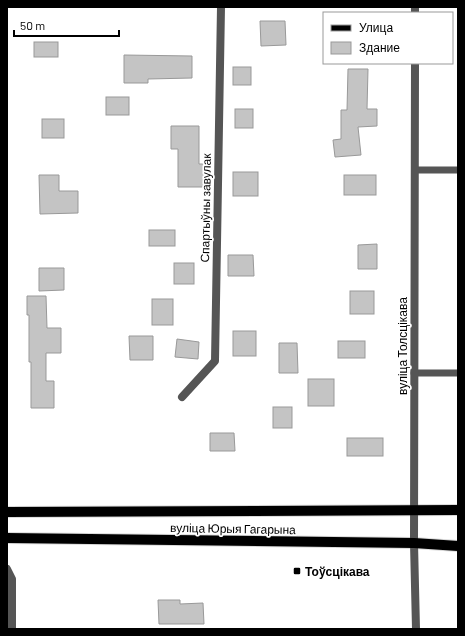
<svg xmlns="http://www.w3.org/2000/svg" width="465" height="636" font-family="Barlow,sans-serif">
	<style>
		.building { fill: #c4c4c4; stroke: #999 }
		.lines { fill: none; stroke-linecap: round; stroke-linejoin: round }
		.primary-casing { stroke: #dbdbdb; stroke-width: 12 }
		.lane { stroke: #555; stroke-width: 7 }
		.street { stroke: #555; stroke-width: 8 }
		.primary { stroke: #000; stroke-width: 10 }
		.poi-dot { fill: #000; stroke: #fff; stroke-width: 1.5 }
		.labels { text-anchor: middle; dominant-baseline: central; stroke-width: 3.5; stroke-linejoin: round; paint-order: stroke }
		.street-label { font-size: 12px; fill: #000; stroke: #fff }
		.poi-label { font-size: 12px; font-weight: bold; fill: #000; stroke: #fff; text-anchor: start }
	</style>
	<rect width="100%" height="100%" fill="#fff"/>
	<g class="building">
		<polygon points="260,21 285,21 286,45 261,46"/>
		<rect x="34" y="42" width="24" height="15"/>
		<polygon points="124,55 192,56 192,78 148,79 148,83 124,83"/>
		<rect x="233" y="67" width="18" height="18"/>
		<polygon points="348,69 368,69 367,109 377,109 377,126 358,127 361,155 335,157 333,140 341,139 341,110 347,110"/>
		<rect x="106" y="97" width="23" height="18"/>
		<rect x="235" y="109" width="18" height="19"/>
		<rect x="42" y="119" width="22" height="19"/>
		<polygon points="171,126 199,126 199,164 205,164 205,187 178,187 178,149 171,149"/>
		<rect x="233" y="172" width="25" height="24"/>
		<polygon points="39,175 59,175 59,191 78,191 78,213 40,214"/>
		<rect x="344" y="175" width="32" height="20"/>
		<rect x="149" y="230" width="26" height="16"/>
		<polygon points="377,244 377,269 358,269 358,245"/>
		<polygon points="228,255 253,255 254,276 228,276"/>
		<rect x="174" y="263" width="20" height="21"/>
		<polygon points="39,268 64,268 64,290 39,291"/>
		<rect x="350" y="291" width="24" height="23"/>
		<polygon points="27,296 46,296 47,328 61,328 61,353 46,353 46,381 54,381 54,408 31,408 31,362 29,362 29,315 27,315"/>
		<rect x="152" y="299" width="21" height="26"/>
		<rect x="233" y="331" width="23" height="25"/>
		<polygon points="129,336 153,336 153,360 130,360"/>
		<polygon points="177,339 199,342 198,359 175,357"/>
		<rect x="338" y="341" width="27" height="17"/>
		<polygon points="279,343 297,343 298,373 279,373"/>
		<rect x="308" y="379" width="26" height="27"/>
		<rect x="273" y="407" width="19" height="21"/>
		<polygon points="210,433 234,433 235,451 210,451"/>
		<rect x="347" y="438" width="36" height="18"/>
		<polygon points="158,600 180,600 180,604 203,603 204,624 159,624"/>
	</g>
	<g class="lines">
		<g class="primary-casing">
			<g id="primary">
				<polyline points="7,512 458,510"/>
				<polyline points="7,538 414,543 458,546"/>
			</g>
		</g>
		<g class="lane">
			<polyline points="415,170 458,170"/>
			<polyline points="414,373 458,373"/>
		</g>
		<g class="street">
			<polyline points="415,13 415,7"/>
			<polyline points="415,63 414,543 416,629"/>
			<polyline points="182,397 215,361 221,7"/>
			<polyline points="7,569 12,579 12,629"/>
		</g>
		<use href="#primary" class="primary"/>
	</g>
	<rect class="poi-dot" x="293" y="567" width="8" height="8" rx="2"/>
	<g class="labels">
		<g class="street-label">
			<text transform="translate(205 208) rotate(-89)">Спартыўны завулак</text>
			<text transform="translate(402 346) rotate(-90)">вуліца Толсцікава</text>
			<text transform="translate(233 528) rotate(1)">вуліца Юрыя Гагарына</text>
		</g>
		<g class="poi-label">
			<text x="305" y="571">Тоўсцікава</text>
		</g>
	</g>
	<rect width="465" height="636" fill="none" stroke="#000000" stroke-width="16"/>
	<rect x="323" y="12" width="130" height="52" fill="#ffffff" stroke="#999999"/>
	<rect x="331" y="25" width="20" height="6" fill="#000000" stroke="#999999"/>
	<text x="359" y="32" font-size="12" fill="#000000">Улица</text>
	<rect x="331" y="42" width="20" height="12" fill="#c4c4c4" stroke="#999999"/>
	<text x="359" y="52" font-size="12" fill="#000000">Здание</text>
	<path d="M14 30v6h105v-6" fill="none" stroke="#000000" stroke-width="2"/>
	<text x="20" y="30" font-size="12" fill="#000000" stroke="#ffffff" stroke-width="3" paint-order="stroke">50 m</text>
</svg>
